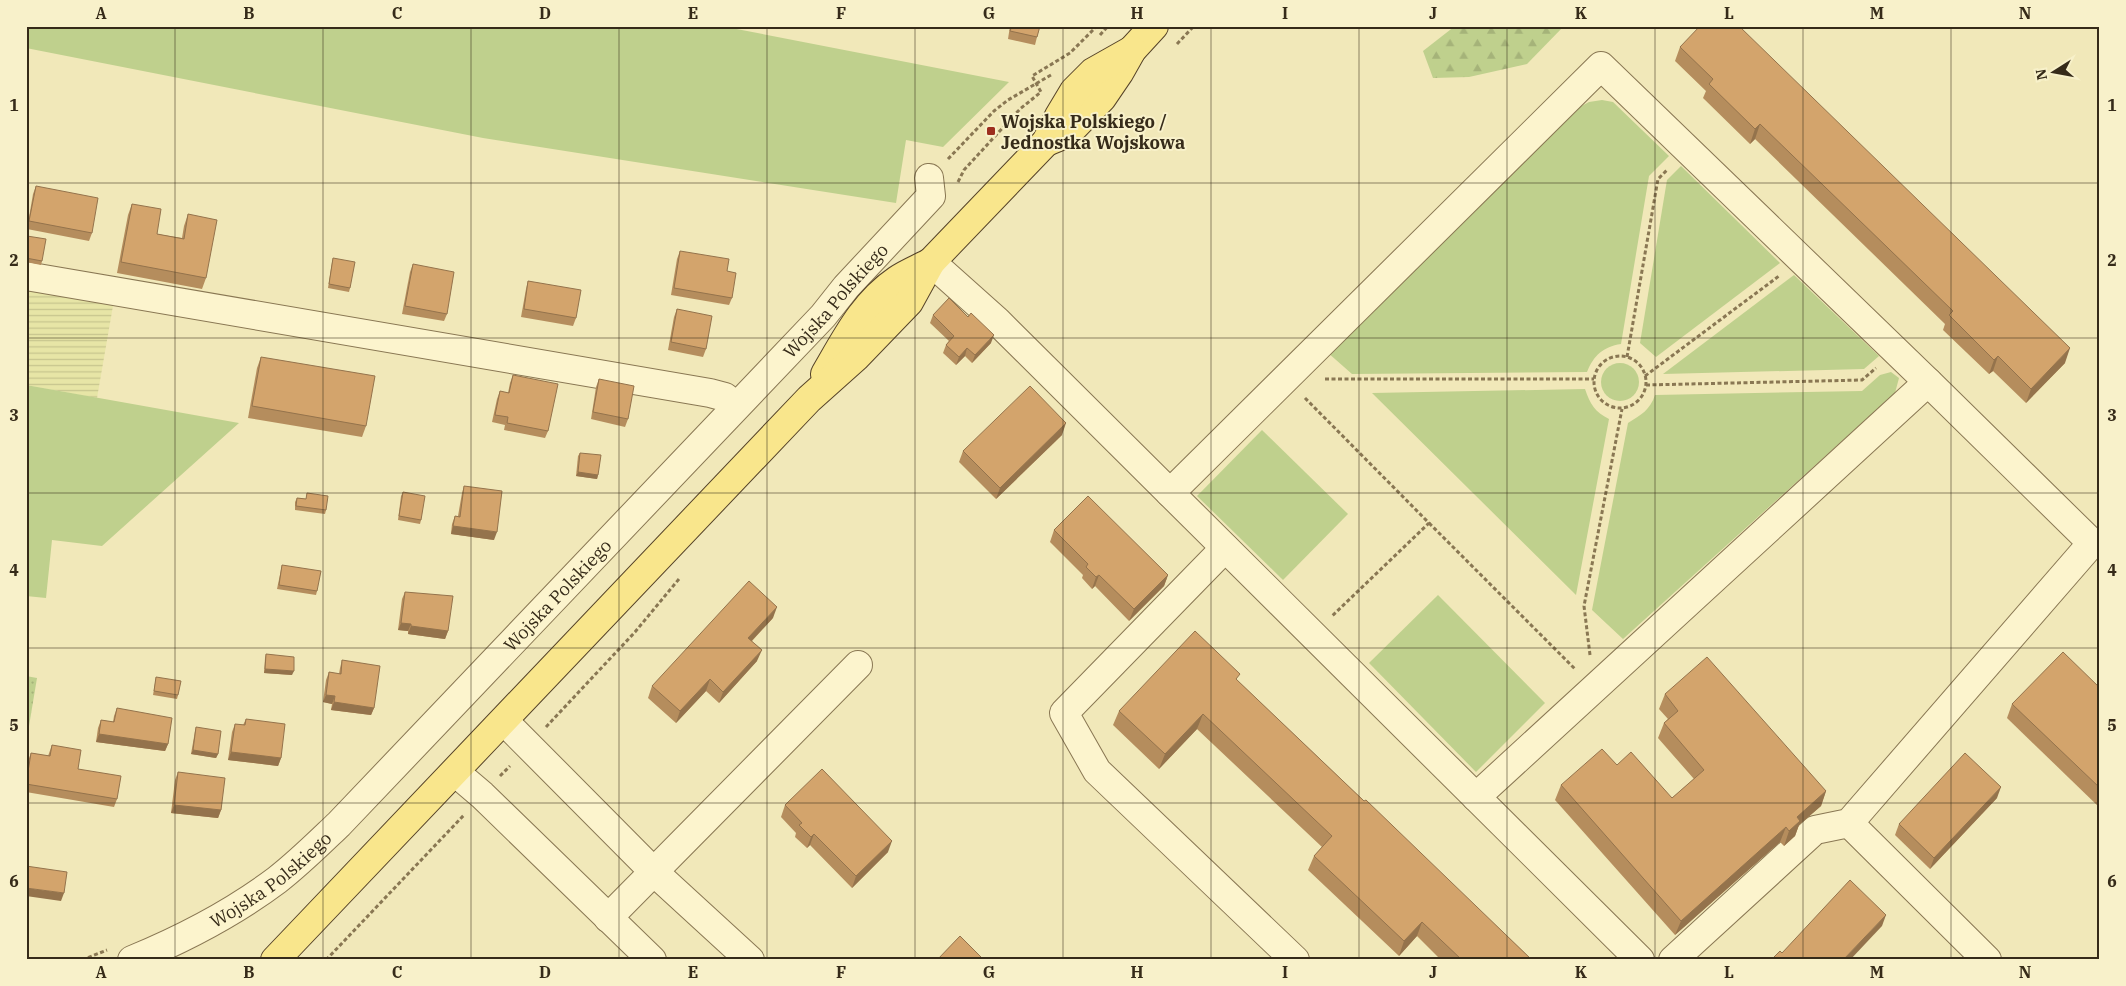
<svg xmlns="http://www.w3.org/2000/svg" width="2126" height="986" font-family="'IBM Plex Serif',serif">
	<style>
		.farmland { fill: url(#farmland-rules) }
		.grass { fill: #bfd08d }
		.forest { fill: url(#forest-firs) }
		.park { fill: url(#park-dots) }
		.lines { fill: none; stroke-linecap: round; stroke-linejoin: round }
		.minor-casing { stroke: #897753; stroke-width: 30 }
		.major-casing { stroke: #564328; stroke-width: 30 }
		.path { stroke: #897753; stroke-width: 3; stroke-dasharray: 4 2.5; stroke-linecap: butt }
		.minor { stroke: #fcf4cd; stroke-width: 28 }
		.major { stroke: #f9e68c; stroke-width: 28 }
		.wall { fill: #b58d5d }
		.shaded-wall { fill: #94734c }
		.building { fill: #d3a46c; stroke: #94734c }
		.grid { fill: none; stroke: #362b19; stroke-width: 1; stroke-opacity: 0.55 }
		.poi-dot { fill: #9d2e1e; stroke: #f8f1ca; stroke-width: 2 }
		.labels { text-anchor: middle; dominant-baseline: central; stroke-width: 4; stroke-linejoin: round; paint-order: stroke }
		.poi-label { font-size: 18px; font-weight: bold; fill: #362b19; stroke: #f8f1ca; text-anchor: start }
		.street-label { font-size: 18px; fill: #362b19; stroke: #f8f1ca }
		.neatline { fill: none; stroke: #362b19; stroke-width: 2 }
		.grid-label { font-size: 16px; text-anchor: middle; font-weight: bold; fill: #362b19 }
	</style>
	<defs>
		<pattern id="farmland-rules" width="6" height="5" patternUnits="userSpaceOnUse" patternTransform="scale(1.25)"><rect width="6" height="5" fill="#e7e5a6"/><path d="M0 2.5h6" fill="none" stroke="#c7c58e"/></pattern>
		<pattern id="forest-firs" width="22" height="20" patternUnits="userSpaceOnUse" patternTransform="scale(1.25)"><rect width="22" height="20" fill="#bfd08d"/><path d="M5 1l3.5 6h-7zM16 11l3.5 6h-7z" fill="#a5b379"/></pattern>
		<pattern id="park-dots" width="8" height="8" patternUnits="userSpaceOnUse" patternTransform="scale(1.25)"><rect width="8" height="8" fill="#bfd08d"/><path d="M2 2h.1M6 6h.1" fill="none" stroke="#a5b379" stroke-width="1.8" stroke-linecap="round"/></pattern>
	</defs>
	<rect width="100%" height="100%" fill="#f1e8b9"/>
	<polygon class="farmland" points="26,282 114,300 97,398 26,385"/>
	<g class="grass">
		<polygon points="26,26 721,26 1009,82 943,147 906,140 896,203 483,138 26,48"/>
		<path d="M1602,100L1613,102L1669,156L1649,176L1621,344C1603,347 1594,355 1587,372L1352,374L1327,352L1574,110L1589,102Z"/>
		<polygon points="1681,166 1780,263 1656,357 1640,343 1667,180"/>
		<polygon points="1794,275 1879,356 1864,369 1663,374"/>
		<circle cx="1620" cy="382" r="19"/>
		<path d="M1891,372L1899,378L1895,393L1623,639L1592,610L1628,423C1641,415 1650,410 1655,395L1862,391L1880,375Z"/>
		<polygon points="26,385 239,423 102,546 52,540 46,598 26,596"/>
		<path d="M1585,389C1590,404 1595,412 1609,419L1576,595L1372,393Z"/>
		<polygon points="1262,430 1348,514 1283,580 1197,496"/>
		<polygon points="1438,595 1545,703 1476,772 1369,663"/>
	</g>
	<polygon class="forest" points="1455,26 1564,26 1527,64 1469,77 1433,78 1423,51"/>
	<polygon class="park" points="26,676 37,678 28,732 26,732"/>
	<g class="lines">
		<g class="minor-casing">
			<g id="minor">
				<polyline points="931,262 997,321 1640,960"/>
				<polyline points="26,276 710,393 725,397 736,406"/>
				<polyline points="1170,493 1601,66 1928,382"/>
				<polyline points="1225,548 1064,713 1097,771 1295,960"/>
				<polyline points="504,721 654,872 750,960"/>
				<polyline points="455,772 482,795 652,960"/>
				<polyline points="1476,797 1928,382 2092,543 1849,823 1815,830 1673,960"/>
				<polyline points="1849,823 1987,960"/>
				<polyline points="608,918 858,665"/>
				<path id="s1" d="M132,960C183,939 233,913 277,880C299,863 319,843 339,824L823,316L846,287L931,196L929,178"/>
			</g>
		</g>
		<g class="major-casing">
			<g id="major">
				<polyline points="1046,142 1068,133 1102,98 1119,73 1132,50 1154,26"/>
				<path d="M825,374C845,340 863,303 897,280C907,273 920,268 931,262"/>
				<polyline points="275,960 809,399 856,357 909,302 931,262 1046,142 1059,116 1074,91 1093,72 1132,50"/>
			</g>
		</g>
		<g class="path">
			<polyline points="1100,35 1108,26"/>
			<polyline points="1177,44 1194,26"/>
			<polyline points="948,159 994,111 1008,100 1051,75"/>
			<polyline points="958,182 964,170 1020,109 1041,92 1032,76 1070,53 1097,26"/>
			<circle cx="1620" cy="382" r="26"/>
			<polyline points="1627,357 1658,179 1668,169"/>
			<polyline points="1645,376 1779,276"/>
			<polyline points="1325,379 1594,379"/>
			<polyline points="1646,385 1862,380 1876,368"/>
			<polyline points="1305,398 1429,523 1331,617"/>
			<polyline points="1429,523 1575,669"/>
			<polyline points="1590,655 1584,606 1622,409"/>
			<polyline points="546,727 635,632 679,579"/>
			<polyline points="500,776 510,766"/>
			<polyline points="82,960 107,950"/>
			<polyline points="326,960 464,815"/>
		</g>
		<use href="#minor" class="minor"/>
		<use href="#major" class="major"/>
	</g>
	<g class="wall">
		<polygon points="1009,26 1040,26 1037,37 1035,45 1008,39 1010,26"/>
		<polygon points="1680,47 2065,363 2026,403 1993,371 1989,374 1943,330 1945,324 1755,139 1750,144 1703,98 1706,91 1675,61"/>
		<polygon points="36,186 92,233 89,241 27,229 33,194"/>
		<polygon points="132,204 157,234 182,238 184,226 188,214 206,278 202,289 117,273 128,215"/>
		<polygon points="26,237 42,261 41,265 26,262"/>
		<polygon points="680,251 732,298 729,305 671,295 677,259"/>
		<polygon points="333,258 350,288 349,292 328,288 332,262"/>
		<polygon points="413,264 447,314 444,321 402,314 410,272"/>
		<polygon points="528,281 576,318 573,326 521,317 526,289"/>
		<polygon points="677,309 706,349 703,357 668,350 674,317"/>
		<polygon points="933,315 991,343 972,363 965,356 956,365 943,353 946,345 949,341 930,323"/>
		<polygon points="261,357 366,426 362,437 248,418 257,368"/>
		<polygon points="513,375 548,431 545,438 504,430 505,425 492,422 497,399 500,391 508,393 510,383"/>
		<polygon points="599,379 628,419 625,427 591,419 596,387"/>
		<polygon points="1062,435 996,499 959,462 963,451"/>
		<polygon points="580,453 598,475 597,479 576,476 578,456"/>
		<polygon points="464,486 494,540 451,534 452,524 455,516 458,516 462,493"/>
		<polygon points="403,492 421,520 420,524 398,520 401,496"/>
		<polygon points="307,493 326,510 325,514 295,510 295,502 297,498 306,499"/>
		<polygon points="1054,530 1168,575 1164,586 1129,621 1095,586 1092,589 1082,578 1083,575 1050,542"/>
		<polygon points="282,565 317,591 316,595 277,589"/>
		<polygon points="405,592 448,631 445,639 408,634 408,631 398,630 402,599"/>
		<polygon points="773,618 752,641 757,661 719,703 706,691 676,723 648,698 652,686"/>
		<polygon points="266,654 292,675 264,673 265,658"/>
		<polygon points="342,660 374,708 371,715 331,710 332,704 323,702 326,680 329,672 339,674 340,668"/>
		<polygon points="156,677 178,695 177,699 153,695"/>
		<polygon points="1238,681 1364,801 1532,960 1441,960 1417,936 1399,956 1308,870 1314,856 1322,847 1197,729 1159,769 1113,725 1119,711"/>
		<polygon points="2100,688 2100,808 2007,718 2012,704"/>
		<polygon points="1665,694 1826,791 1821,806 1799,825 1795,836 1784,846 1780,842 1675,935 1555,800 1561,785 1617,765 1672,798 1694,779 1658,738 1664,723 1668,719 1659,709"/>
		<polygon points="117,708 168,744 165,751 96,742 98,728 101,720 113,722 114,716"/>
		<polygon points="246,719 281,758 278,766 228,760 232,732 235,724 243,725"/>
		<polygon points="196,727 218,754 216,758 191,754 195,731"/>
		<polygon points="52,745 78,769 117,799 114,807 26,792 26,771 28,761 31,753 48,756"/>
		<polygon points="178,772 221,810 218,818 171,813 175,780"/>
		<polygon points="1997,798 1930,869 1895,835 1899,824"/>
		<polygon points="785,805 888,852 852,888 810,845 807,848 795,837 796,833 781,817"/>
	</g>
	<g class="shaded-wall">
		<polygon points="1760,124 1755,139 1750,144 1755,129"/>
		<polygon points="994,335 991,343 972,363 975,355"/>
		<polygon points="967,348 965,356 956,365 959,357"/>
		<polygon points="2070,348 2065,363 2026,403 2031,389"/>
		<polygon points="1998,356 1993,371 1989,374 1994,360"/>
		<polygon points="1066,423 1062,435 996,499 1000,488"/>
		<polygon points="578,472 598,475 597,479 576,476"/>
		<polygon points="453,526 497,532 494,540 451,534"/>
		<polygon points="1099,575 1095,586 1092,589 1096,577"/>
		<polygon points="1168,575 1164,586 1129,621 1134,609"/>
		<polygon points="777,607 773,618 744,649 748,638"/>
		<polygon points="401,623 411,624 408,631 398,630"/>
		<polygon points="411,626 448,631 445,639 408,634"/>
		<polygon points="762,650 757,661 719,703 723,692"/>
		<polygon points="265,669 294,671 292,675 264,673"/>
		<polygon points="710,679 706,691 676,723 680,711"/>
		<polygon points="326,695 335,696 332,704 323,702"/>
		<polygon points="334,702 374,708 371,715 331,710"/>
		<polygon points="1203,714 1197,729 1159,769 1165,754"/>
		<polygon points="99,734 168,744 165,751 96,742"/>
		<polygon points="193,750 218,754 216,758 191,754"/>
		<polygon points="231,752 281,758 278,766 228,760"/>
		<polygon points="2001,787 1997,798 1930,869 1934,858"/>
		<polygon points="1826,791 1821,806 1799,825 1795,836 1784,846 1789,831 1797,817"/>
		<polygon points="174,805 221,810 218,818 171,813"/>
		<polygon points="1786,827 1780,842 1675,935 1681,921"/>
		<polygon points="814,834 810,845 807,848 811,837"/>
		<polygon points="892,841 888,852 852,888 856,876"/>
		<polygon points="26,888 64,893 61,901 26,896"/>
		<polygon points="1886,915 1882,926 1850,960 1843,960"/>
		<polygon points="1422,922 1417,936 1399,956 1404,941"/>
	</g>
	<g class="building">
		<polygon points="1012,26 1040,26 1037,37 1010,31"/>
		<polygon points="1700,26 1739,26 2070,348 2031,389 1998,356 1994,360 1949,315 1953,311 1760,124 1755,129 1709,84 1713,79 1680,47"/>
		<polygon points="36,186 98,198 92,233 29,221"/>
		<polygon points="132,204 161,209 157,234 184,239 188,214 217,220 206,278 121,262"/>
		<polygon points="27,236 46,239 42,261 26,258"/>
		<polygon points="680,251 729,259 727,271 736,273 732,298 674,288"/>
		<polygon points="333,258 355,262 350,288 329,284"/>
		<polygon points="413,264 454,272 447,314 405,306"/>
		<polygon points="528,281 581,290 576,318 524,309"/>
		<polygon points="949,298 968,317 971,313 994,335 975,355 967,348 959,357 946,345 954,336 933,315"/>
		<polygon points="677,309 712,316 706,349 671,342"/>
		<polygon points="261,357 375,376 366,426 252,406"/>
		<polygon points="513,375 558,384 548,431 507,423 508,417 495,415 500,391 509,393"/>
		<polygon points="599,379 634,386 628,419 593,412"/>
		<polygon points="1030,386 1066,423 1000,488 963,451"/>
		<polygon points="580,453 601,455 598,475 578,472"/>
		<polygon points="464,486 502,491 497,532 453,526 455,516 460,517"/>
		<polygon points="403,492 425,496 421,520 399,516"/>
		<polygon points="307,493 328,496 326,510 296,506 297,498 306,499"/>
		<polygon points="1088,496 1168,575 1134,609 1099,575 1096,577 1086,567 1088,564 1054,530"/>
		<polygon points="282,565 321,571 317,591 279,585"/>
		<polygon points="749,581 777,607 748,638 762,650 723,692 710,679 680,711 652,686"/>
		<polygon points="405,592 453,596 448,631 411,626 411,624 401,623"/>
		<polygon points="1195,631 1240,674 1236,679 1364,801 1366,800 1532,960 1462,960 1422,922 1404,941 1314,856 1332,836 1203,714 1165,754 1119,711"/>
		<polygon points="2063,652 2100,688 2100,788 2012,704"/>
		<polygon points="266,654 294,657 294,671 265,669"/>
		<polygon points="1707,657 1826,791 1797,817 1800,821 1789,831 1786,827 1681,921 1561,785 1602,749 1617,765 1631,752 1672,798 1704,770 1664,723 1678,711 1665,694"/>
		<polygon points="342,660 380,666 374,708 334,702 335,696 326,695 329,672 341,674"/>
		<polygon points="156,677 181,681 178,695 154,691"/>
		<polygon points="117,708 172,718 168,744 99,734 101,720 114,722"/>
		<polygon points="246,719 285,724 281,758 231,752 235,724 245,725"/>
		<polygon points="196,727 221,731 218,754 193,750"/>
		<polygon points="52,745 81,750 78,769 121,776 117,799 26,784 31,753 50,756"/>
		<polygon points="1965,753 2001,787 1934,858 1899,824"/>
		<polygon points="822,769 892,841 856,876 814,834 811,837 799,825 802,823 785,805"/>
		<polygon points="178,772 225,778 221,810 174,805"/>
		<polygon points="26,866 67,872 64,893 26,888"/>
		<polygon points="1850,880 1886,915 1843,960 1771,960 1780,951 1782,953"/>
		<polygon points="960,936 984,960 937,960"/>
	</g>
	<path class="grid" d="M175,26V960M323,26V960M471,26V960M619,26V960M767,26V960M915,26V960M1063,26V960M1211,26V960M1359,26V960M1507,26V960M1655,26V960M1803,26V960M1951,26V960M26,183H2100M26,338H2100M26,493H2100M26,648H2100M26,803H2100"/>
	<rect class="poi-dot" x="986" y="126" width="10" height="10" rx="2.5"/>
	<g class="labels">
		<g class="poi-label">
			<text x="1001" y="121">Wojska Polskiego /<tspan x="1001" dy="21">Jednostka Wojskowa</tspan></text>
		</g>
		<g class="street-label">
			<text stroke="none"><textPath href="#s1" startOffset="971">Wojska Polskiego</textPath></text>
			<text stroke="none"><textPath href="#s1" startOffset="566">Wojska Polskiego</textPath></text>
			<text stroke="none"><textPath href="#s1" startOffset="161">Wojska Polskiego</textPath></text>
		</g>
	</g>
	<rect width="2126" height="986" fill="none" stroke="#f8f1ca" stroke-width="55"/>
	<g transform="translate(2054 72) rotate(259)" stroke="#f8f1ca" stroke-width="4" paint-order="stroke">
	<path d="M0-4L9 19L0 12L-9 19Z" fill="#362b19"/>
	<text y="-8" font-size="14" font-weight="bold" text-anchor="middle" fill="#362b19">N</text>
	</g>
	<rect x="28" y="28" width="2070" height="930" class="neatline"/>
	<g class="grid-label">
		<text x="101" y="19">A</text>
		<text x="249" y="19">B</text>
		<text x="397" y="19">C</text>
		<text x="545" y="19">D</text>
		<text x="693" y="19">E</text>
		<text x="841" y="19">F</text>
		<text x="989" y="19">G</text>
		<text x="1137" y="19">H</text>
		<text x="1285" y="19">I</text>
		<text x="1433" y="19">J</text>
		<text x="1581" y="19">K</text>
		<text x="1729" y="19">L</text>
		<text x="1877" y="19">M</text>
		<text x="2025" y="19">N</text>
		<text x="14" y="111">1</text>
		<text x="2112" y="111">1</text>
		<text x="14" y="266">2</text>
		<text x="2112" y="266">2</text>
		<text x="14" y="421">3</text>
		<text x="2112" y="421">3</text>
		<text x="14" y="576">4</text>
		<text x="2112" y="576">4</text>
		<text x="14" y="731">5</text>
		<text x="2112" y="731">5</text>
		<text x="14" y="887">6</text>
		<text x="2112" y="887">6</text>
		<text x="101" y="978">A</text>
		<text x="249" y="978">B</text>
		<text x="397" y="978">C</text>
		<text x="545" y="978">D</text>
		<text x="693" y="978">E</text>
		<text x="841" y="978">F</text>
		<text x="989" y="978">G</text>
		<text x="1137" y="978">H</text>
		<text x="1285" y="978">I</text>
		<text x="1433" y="978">J</text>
		<text x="1581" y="978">K</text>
		<text x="1729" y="978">L</text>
		<text x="1877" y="978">M</text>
		<text x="2025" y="978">N</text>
	</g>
</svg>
